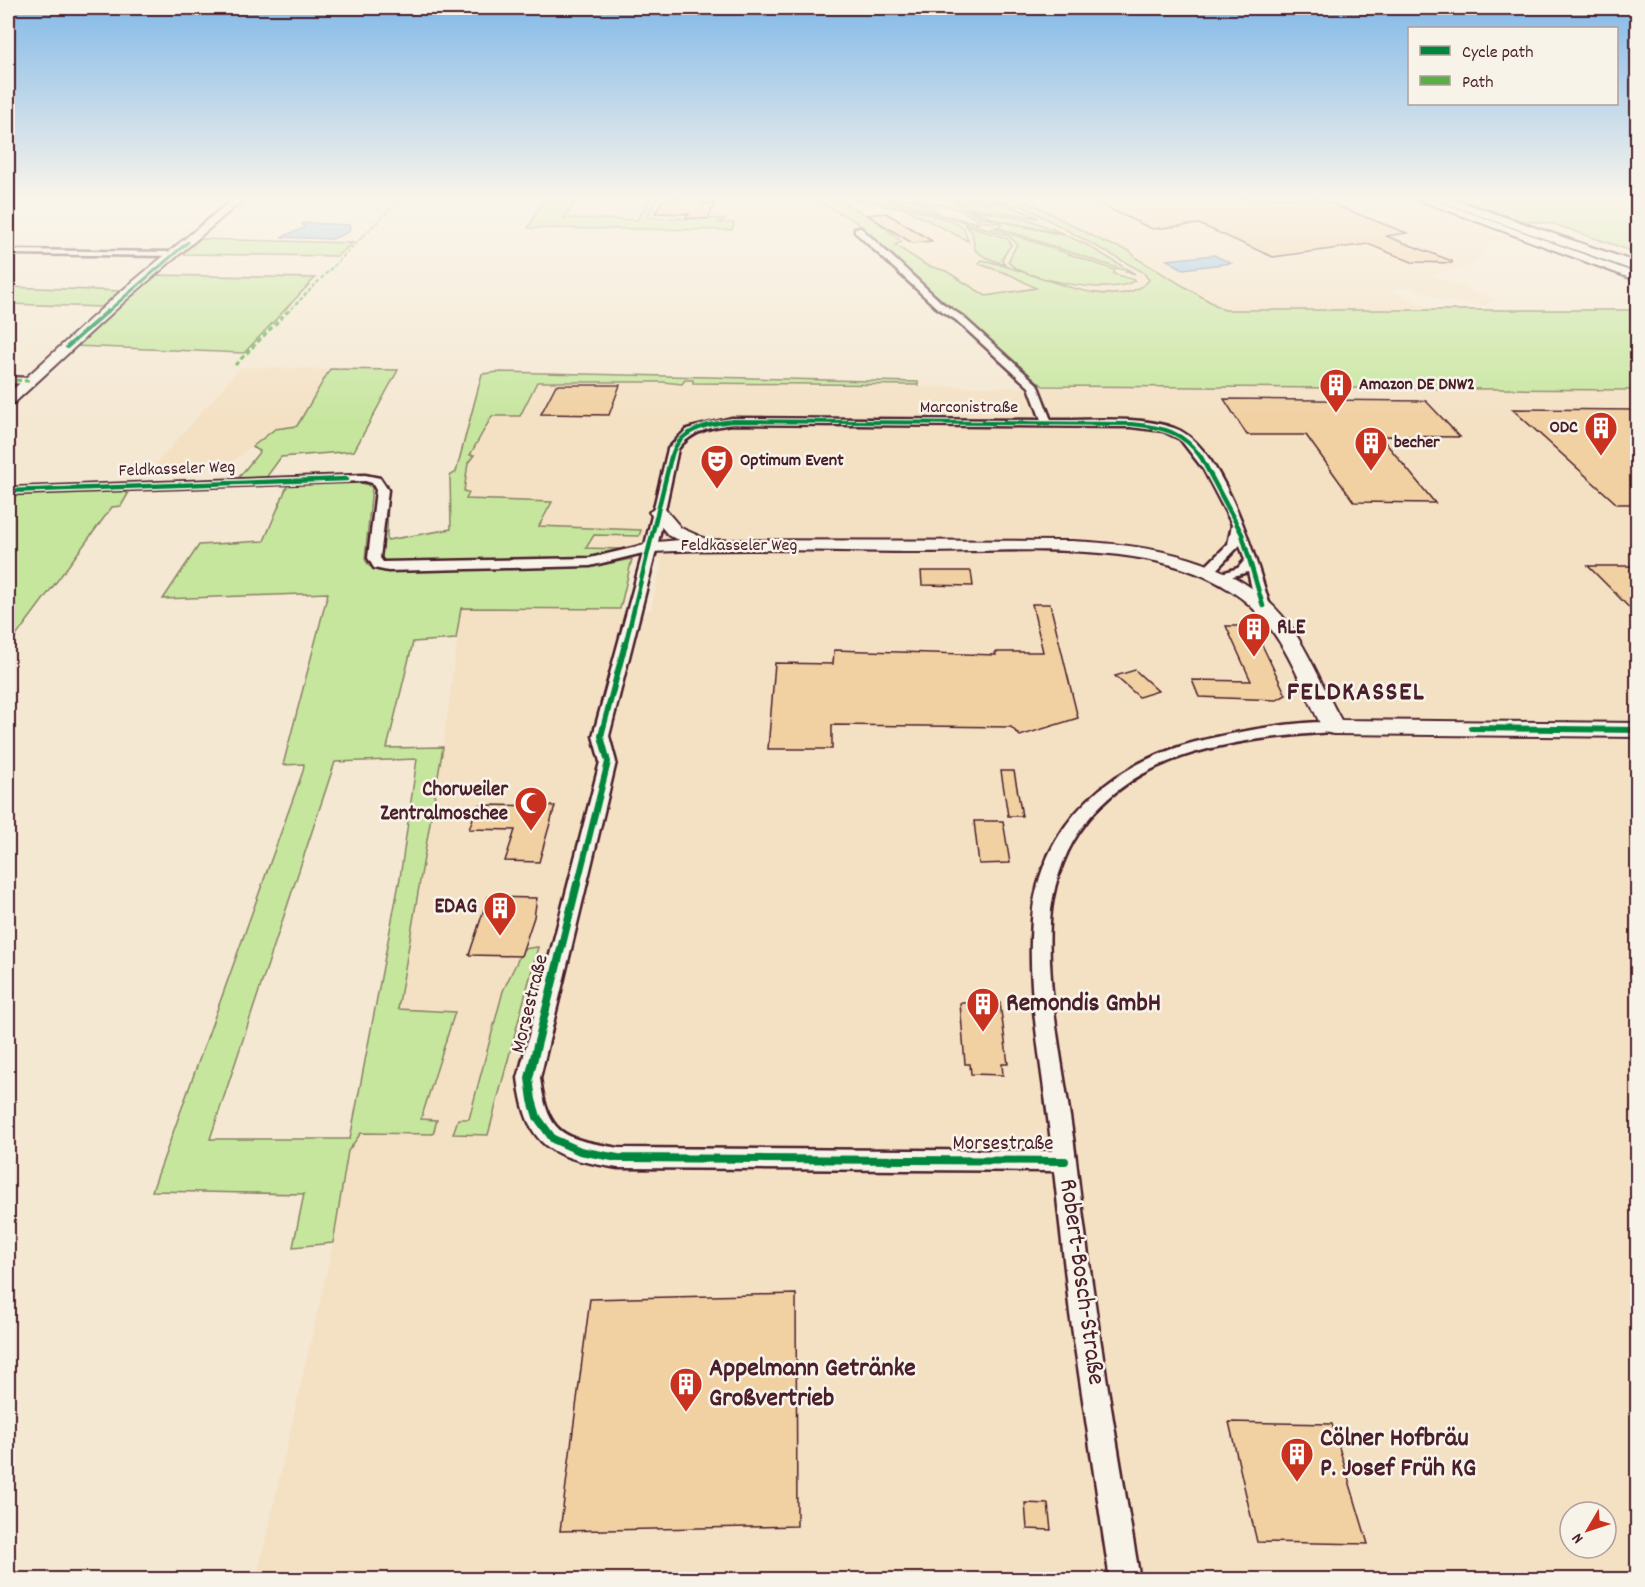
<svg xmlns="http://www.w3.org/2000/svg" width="1645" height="1587" font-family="Dekko,sans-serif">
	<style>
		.built { fill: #f4e1c4; fill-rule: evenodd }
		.green { fill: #c6e69e; stroke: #888264; stroke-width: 1.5; fill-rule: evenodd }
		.water { fill: #8cc1e9; stroke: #72809d; stroke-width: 1.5 }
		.building { fill: #f1d0a2; stroke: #4a1f2b; stroke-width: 1.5 }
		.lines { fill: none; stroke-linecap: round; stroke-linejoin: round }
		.street-casing { stroke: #4a1f2b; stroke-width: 5 }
		.secondary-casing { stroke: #4a1f2b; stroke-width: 4 }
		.highway-casing { stroke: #4a1f2b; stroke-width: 4 }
		.street { fill: #f7f3e8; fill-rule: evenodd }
		.secondary { fill: #f7f3e8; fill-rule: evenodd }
		.highway { fill: #f7f3e8; fill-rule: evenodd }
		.quiet-far1 { stroke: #57b146; stroke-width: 2; stroke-dasharray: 4 2; stroke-linecap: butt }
		.quiet { stroke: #57b146; stroke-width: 3; stroke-dasharray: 5 3; stroke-linecap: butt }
		.cycleway-far4-casing { stroke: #f7f3e8; stroke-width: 4.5 }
		.cycleway-far3-casing { stroke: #f7f3e8; stroke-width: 6 }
		.cycleway-far2-casing { stroke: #f7f3e8; stroke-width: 8 }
		.cycleway-far1-casing { stroke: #f7f3e8; stroke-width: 10 }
		.cycleway-casing { stroke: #f7f3e8; stroke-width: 11 }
		.cycleway-far4 { stroke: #00873e; stroke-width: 3 }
		.cycleway-far3 { stroke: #00873e; stroke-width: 4 }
		.cycleway-far2 { stroke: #00873e; stroke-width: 4.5 }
		.cycleway-far1 { stroke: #00873e; stroke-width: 6 }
		.cycleway { stroke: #00873e; stroke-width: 8 }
		.labels { text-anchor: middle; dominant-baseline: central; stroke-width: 5; stroke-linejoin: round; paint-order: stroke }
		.far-poi-label { font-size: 18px; font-weight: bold; fill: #4a1f2b; stroke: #f7f3e8; text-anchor: start }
		.far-street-label { font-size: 18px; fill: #4a1f2b; stroke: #f7f3e8 }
		.poi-label { font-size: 21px; font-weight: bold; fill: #4a1f2b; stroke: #f7f3e8; text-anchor: end }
		.street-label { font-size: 21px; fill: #4a1f2b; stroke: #f7f3e8 }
		.near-poi-label { font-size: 26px; font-weight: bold; fill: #4a1f2b; stroke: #f7f3e8; text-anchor: start }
		.near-street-label { font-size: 26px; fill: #4a1f2b; stroke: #f7f3e8 }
		.district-label { font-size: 27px; font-weight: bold; letter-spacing: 1.5px; fill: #4a1f2b; stroke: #f7f3e8 }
	</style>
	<rect width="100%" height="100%" fill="#f5e8d3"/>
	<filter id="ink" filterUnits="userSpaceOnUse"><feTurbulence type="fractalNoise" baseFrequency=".0167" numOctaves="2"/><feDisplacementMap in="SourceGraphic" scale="12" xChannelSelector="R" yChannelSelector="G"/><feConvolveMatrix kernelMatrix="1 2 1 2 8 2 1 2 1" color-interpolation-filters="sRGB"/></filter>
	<g filter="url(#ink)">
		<g class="built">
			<polygon points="567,198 1393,198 1515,239 1487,243 1484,256 1471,266 1433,275 1494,300 1486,305 1442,300 1411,287 1388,290 1437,310 953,310 860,230 549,222"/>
			<polygon points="241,367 330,369 297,427 275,429 225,467 153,467"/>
			<path d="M482,377L663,382L673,384L693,380L694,383L827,386L1637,390V1579L256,1580L333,1243L348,1151L362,1133L443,747L461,608L651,610L662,559L620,549L587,547L595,535L451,529ZM1570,1512H1606V1548H1570Z"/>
		</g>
		<g class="green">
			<polygon points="545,198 579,198 564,218 637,220 651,198 657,198 647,218 725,219 718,223 734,223 732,230 528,228"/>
			<path d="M813,198H835L874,219L902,242L895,245L926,265L946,271L986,296L1036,288L1011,275L979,264L981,260C1021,265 1114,319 1149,280L1143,272L1023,206L999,201L954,198H1021L1106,243L1130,251L1136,258L1224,310H1637V390L1043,386L860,230L865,229L858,223Z"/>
			<path d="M878,198L952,221L964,228L968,241L904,208L883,206V203C873,202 860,201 851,199Z"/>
			<path d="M888,198H908L928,205L941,215L979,223L974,225L988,229L994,228L1115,270L1114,274L1135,280C1116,297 1023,280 1008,262L1017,244L1009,236Z"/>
			<polygon points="913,198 944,198 981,217 1067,236 1087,245 1135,274 996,227 1001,226 1000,223 982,222 961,210"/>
			<polygon points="1456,198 1625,198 1637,204 1637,253 1554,224 1519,220"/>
			<polygon points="951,200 1008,204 1038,218 973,208"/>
			<polygon points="968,209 1027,219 1065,234 997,220"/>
			<polygon points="964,224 1008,239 1011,245 1002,259 1005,265 985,257 975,250 972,232"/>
			<polygon points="200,239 353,243 337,256 182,254"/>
			<polygon points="152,275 315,278 244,353 75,346"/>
			<polygon points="8,287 121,291 102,307 8,304"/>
			<polygon points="330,369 398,370 354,451 281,457 265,479 236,481 260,451 252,447 275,429 297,426"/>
			<polygon points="499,372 869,381 918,382 918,385 693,383 693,380 685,380 682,384 663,382 537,382 520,416 492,416 470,455 474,455 468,463 464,491 469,493 466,499 552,502 539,526 641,530 639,536 594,535 586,548 619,549 604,555 576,559 384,561 380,554 388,483 387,540 451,529 450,476 456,472 482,374"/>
			<path d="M358,481L372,487L365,559L369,566L379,571L601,565L632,559L620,609L461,608L456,639L413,642L387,748L443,747L398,1009L455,1012L421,1119L437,1120L433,1134L361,1133L348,1151L333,1243L293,1247L304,1194L152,1191L303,771L304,764L283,765L328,593L163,599L199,545L264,541L288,484ZM417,759L400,878L350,1139H210L335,762Z"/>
			<polygon points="121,490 128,494 121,506 112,507 8,647 8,494"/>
			<polygon points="538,947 488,1135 453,1134 458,1119 469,1119 503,991 523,949"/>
		</g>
		<g class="water">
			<polygon points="306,223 350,225 349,232 332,239 281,237 304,228 302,224"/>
			<polygon points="1214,255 1231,263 1183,269 1167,260"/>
		</g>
		<g class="building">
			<polygon points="667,198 702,198 702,204 715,204 708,219 686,218 689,214 655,213 662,201"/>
			<polygon points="1087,198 1316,198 1407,233 1386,236 1452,261 1452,263 1412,262 1368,244 1273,257 1199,224 1152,229"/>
			<polygon points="886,213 932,241 912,243 867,215"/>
			<polygon points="556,385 620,385 609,415 541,414"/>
			<polygon points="1224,399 1426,401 1460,437 1380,436 1435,503 1354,502 1306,435 1247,435"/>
			<polygon points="1512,409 1638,410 1638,504 1617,504"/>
			<polygon points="1588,566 1638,566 1638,617 1615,593"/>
			<polygon points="921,571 971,571 973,586 922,585"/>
			<polygon points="1032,604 1050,604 1078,718 1020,736 1011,727 832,725 832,749 768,749 775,663 833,664 834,650 996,655 995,652 1043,652"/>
			<polygon points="1226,626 1253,626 1286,695 1277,700 1199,697 1192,680 1251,681"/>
			<polygon points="1135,670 1158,691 1139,697 1115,676"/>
			<polygon points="1001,771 1014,771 1022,816 1008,816"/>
			<polygon points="478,805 555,806 539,862 505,861 515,830 469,829"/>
			<polygon points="974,821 1003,821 1010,863 979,864"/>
			<polygon points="488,897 537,898 534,917 521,956 469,955"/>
			<polygon points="960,1003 1000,1003 1008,1064 1002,1064 1003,1075 971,1074 970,1064 965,1064"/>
			<polygon points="796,1294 797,1526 560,1531 590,1299"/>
			<polygon points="1229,1422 1332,1424 1368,1544 1257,1542"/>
			<polygon points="1025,1503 1048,1504 1051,1530 1027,1529"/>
		</g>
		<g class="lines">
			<g class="street-casing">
				<g id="street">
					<path d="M855,228H861L942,303L962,316L1037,384L1051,420C1090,421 1137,415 1174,428C1223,445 1256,560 1270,606L1263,610L1256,606L1248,572L1219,580L1213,576L1238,568L1245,560L1240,545L1212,574H1202L1201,571L1228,544L1232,525L1230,520L1204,470L1180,439L1163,431L1131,427L732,424C711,427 691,431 678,449L657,547L609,736L616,762L540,1078C548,1137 564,1138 618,1148L1052,1151C1044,1075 1026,996 1032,920C1040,822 1113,761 1204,740C1232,733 1313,717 1338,724L1341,727L1338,730L1333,732C1242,739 1135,748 1079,832C1062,857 1052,890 1050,921C1046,1000 1067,1082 1076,1160C1092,1300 1116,1440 1140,1580H1110L1070,1314L1054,1171L618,1168C552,1157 527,1150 518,1078L600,762L593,736L643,553L590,566L388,571L374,568L368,558L376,490L372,483L365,481L8,494V488L365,475L380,478L388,490L380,558L383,562L590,558L645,545L668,449L687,429L732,418L1041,420L1029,387L956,320L936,307L855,232Z"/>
					<polygon points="8,250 172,252 176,254 172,256 8,254"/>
					<polygon points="8,377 31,378 36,381 31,384 8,383"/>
				</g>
			</g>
			<g class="secondary-casing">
				<g id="secondary">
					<polygon points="234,198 245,198 126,300 13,404 8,405 8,394 118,294"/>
					<polygon points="1414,198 1429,198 1638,274 1638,281"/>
					<path d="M658,507L664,508L681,528L708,540L1072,541C1149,545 1238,557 1288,623C1310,653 1323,688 1341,720L1638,723V737L1333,734L1325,732L1322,727C1299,682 1283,630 1241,598C1160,535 1007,553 910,552C823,551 737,548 651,552L645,551L642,547L645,543L680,540L669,536L649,512Z"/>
				</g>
			</g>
			<g class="highway-casing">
				<polygon id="highway" points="1431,198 1450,198 1638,263 1638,272"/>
			</g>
			<use href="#street" class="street"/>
			<use href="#secondary" class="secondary"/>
			<use href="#highway" class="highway"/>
			<polyline class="quiet-far1" points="287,313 401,198"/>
			<g class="quiet">
				<polyline points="235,365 288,311"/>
				<polyline points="8,380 31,381"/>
			</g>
			<g class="cycleway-far4-casing">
				<polyline id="cycleway-far4" points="106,313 188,242"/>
			</g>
			<g class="cycleway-far3-casing">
				<g id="cycleway-far3">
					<polyline points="67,347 108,311"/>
					<path d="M671,459C677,430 706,424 732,421L1131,424C1162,427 1184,431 1202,459"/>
				</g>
			</g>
			<g class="cycleway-far2-casing">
				<g id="cycleway-far2">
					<polyline points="1201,457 1242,534 1263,606"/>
					<polyline points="8,491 347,479"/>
					<polyline points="625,646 671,457"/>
				</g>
			</g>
			<g class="cycleway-far1-casing">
				<g id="cycleway-far1">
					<polyline points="1471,728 1638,730"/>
					<polyline points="577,886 608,762 601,736 625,644"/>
				</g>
			</g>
			<g class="cycleway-casing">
				<polyline id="cycleway" points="577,884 529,1078 532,1100 537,1117 553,1139 580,1151 618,1158 1065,1161"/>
			</g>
			<use href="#cycleway-far4" class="cycleway-far4"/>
			<use href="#cycleway-far3" class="cycleway-far3"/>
			<use href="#cycleway-far2" class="cycleway-far2"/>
			<use href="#cycleway-far1" class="cycleway-far1"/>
			<use href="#cycleway" class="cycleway"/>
		</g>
	</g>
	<linearGradient id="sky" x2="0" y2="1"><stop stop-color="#83b9e8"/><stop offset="0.47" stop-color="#faf5eb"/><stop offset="1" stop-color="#faf5eb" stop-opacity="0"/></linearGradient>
	<rect width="1645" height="421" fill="url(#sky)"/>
	<defs>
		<g id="building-pin" transform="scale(1.725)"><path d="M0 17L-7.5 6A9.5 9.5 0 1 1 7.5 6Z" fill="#c8321e" stroke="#f7f3e8"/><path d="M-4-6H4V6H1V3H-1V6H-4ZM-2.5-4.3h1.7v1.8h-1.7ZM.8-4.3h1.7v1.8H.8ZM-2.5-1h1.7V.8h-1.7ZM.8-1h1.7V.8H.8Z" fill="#fff"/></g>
		<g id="theatre-pin" transform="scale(1.725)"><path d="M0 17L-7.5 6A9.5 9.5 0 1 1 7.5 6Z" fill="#c8321e" stroke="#f7f3e8"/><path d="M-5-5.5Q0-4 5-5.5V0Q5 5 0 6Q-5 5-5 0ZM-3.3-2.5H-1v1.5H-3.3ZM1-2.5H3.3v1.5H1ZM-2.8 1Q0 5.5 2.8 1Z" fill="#fff"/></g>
		<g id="mosque-pin" transform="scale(1.725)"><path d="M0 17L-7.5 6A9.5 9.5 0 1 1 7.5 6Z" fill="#c8321e" stroke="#f7f3e8"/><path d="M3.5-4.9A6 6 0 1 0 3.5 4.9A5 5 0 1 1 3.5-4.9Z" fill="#fff"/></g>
	</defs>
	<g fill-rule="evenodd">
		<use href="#building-pin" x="1336" y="385"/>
		<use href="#building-pin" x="1601" y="428"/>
		<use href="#building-pin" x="1371" y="443"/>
		<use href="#theatre-pin" x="717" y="461"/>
		<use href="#building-pin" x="1254" y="629"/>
		<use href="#mosque-pin" x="531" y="803"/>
		<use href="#building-pin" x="500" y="908"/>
		<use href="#building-pin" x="983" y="1004"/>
		<use href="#building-pin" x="686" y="1384"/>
		<use href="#building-pin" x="1297" y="1454"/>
	</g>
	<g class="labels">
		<g class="far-poi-label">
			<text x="1359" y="385">Amazon DE DNW2</text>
			<text x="1578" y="428" text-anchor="end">ODC</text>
			<text x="1394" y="443">becher</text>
			<text x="740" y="461">Optimum Event</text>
		</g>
		<g class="far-street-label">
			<text x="969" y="408">Marconistraße</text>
			<text transform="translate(177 470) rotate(-2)">Feldkasseler Weg</text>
			<text x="739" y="546">Feldkasseler Weg</text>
		</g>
		<g class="poi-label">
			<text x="1277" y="629" text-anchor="start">RLE</text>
			<text x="508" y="791">Chorweiler<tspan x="508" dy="24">Zentralmoschee</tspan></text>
			<text x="477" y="908">EDAG</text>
		</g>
		<g class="street-label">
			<text transform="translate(531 1004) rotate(-76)">Morsestraße</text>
			<text x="1003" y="1145">Morsestraße</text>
		</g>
		<g class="near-poi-label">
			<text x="1006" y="1004">Remondis GmbH</text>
			<text x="709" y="1369">Appelmann Getränke<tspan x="709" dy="30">Großvertrieb</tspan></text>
			<text x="1320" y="1439">Cölner Hofbräu<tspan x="1320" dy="30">P. Josef Früh KG</tspan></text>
		</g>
		<g class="near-street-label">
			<text transform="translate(1081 1282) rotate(82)">Robert-Bosch-Straße</text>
		</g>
		<g class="district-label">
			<text x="1356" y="693">FELDKASSEL</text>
		</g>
	</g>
	<rect width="1645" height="1587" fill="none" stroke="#f7f3e8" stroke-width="30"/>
	<rect x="15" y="15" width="1615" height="1557" fill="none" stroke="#4a1f2b" stroke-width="2" filter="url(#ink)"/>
	<rect x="1408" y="27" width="210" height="78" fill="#f7f3e8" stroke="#b29e9c" stroke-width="1.5"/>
	<rect x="1420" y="46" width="30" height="9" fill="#00873e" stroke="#b29e9c" stroke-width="1.5"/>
	<text x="1462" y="57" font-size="18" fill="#4a1f2b">Cycle path</text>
	<rect x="1420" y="76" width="30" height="9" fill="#57b146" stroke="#b29e9c" stroke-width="1.5"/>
	<text x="1462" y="87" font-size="18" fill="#4a1f2b">Path</text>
	<g transform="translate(1588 1530) rotate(231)"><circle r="28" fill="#f7f3e8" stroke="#b29e9c" stroke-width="1.5"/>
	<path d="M0-4.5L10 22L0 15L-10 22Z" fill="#c8321e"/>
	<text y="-9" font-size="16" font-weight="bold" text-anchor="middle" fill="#4a1f2b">N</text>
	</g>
</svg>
